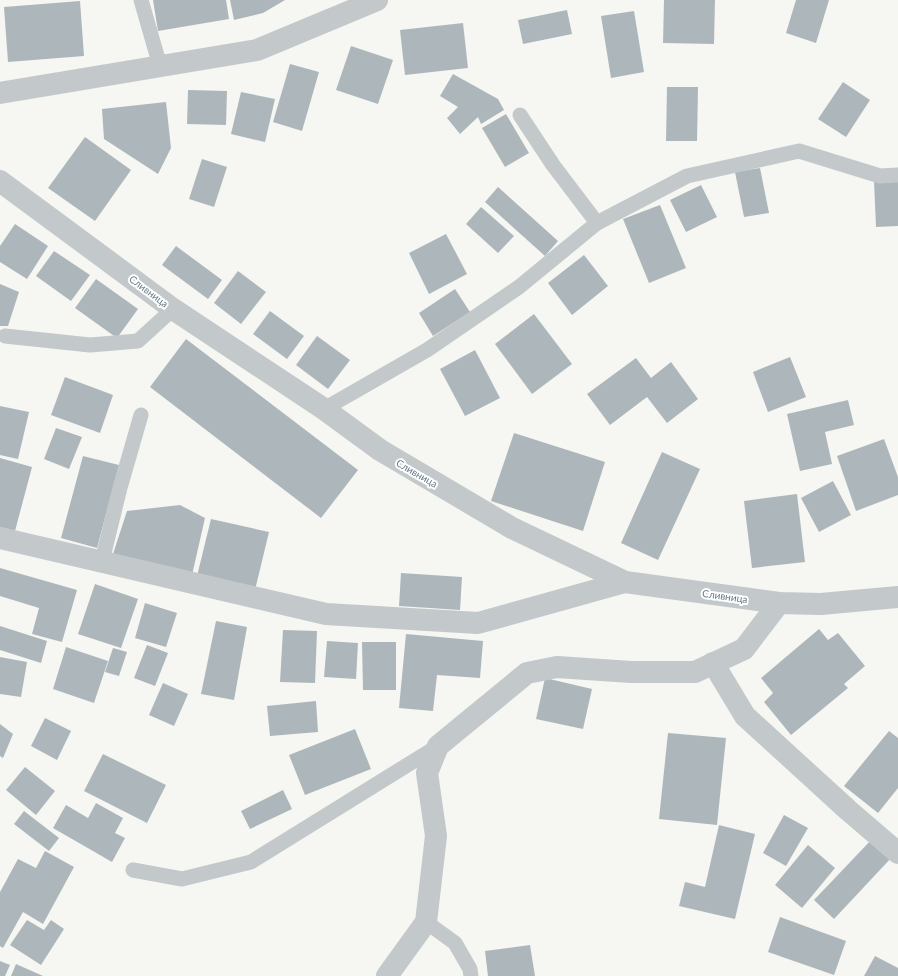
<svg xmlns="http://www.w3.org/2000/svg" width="898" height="976" font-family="Lato,sans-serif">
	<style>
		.building { fill: #adb7bb }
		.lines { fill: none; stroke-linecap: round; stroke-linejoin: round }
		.lane { stroke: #c3c8cb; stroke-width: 15 }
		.street { stroke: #c3c8cb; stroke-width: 22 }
		.labels { text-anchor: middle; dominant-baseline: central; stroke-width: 4; stroke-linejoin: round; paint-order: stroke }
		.street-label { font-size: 10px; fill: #627986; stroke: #fff }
	</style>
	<rect width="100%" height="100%" fill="#f6f6f2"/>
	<g class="building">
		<polygon points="153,0 226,0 229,19 158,31"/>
		<polygon points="230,0 285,0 263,13 234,20"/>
		<polygon points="664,0 715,0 714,44 663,43"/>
		<polygon points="796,0 829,0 816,43 786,33"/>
		<polygon points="80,1 84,56 8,62 4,7"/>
		<polygon points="567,10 572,34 523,44 518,20"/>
		<polygon points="634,11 644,72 611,78 601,16"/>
		<polygon points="463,23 468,68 405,75 400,30"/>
		<polygon points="351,46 393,60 378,104 336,90"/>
		<polygon points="290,64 319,72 302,131 273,122"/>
		<polygon points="453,74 498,99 504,110 481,124 478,117 460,134 447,118 458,107 440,96"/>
		<polygon points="843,82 870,100 846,137 818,119"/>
		<polygon points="667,87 698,87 697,141 666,141"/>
		<polygon points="188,90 227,91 226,125 187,124"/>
		<polygon points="241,92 275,99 265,142 231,134"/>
		<polygon points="166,102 171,148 158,174 104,139 102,109"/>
		<polygon points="506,114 529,153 505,167 482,128"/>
		<polygon points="85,137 131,170 95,221 48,188"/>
		<polygon points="202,159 227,167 214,207 189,199"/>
		<polygon points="760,168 769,213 744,217 735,172"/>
		<polygon points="898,180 898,226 876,227 874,181"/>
		<polygon points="701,185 717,217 686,232 670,200"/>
		<polygon points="498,187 558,241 545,256 485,202"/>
		<polygon points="660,205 686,268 649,283 623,219"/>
		<polygon points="481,207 514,236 498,253 466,224"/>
		<polygon points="15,224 48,246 27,279 0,262 0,246"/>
		<polygon points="446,234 467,274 429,294 409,253"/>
		<polygon points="176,246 222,280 208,299 162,265"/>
		<polygon points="54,251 90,275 71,301 36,276"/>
		<polygon points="584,255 608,286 572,315 548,283"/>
		<polygon points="238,271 266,292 241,324 214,303"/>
		<polygon points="96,279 138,309 117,338 75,308"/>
		<polygon points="0,284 19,292 8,326 0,326"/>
		<polygon points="455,289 470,312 433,336 419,313"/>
		<polygon points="270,311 304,336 287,359 253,334"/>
		<polygon points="534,314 572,364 532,394 495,344"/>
		<polygon points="317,336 350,360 328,389 296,365"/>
		<polygon points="186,339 358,470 321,518 150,387"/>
		<polygon points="475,350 500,398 465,416 440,369"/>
		<polygon points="790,357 806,397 768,412 753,372"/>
		<polygon points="636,358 651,378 671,362 698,399 667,423 647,397 610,425 587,394"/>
		<polygon points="65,377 113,395 100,433 51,415"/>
		<polygon points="848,400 854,425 825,432 832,464 800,471 787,414"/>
		<polygon points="0,406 29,412 18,459 0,455"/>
		<polygon points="56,428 82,437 69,469 44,459"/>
		<polygon points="514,433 605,462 583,531 491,501"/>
		<polygon points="884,439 898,477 898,495 856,511 837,456"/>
		<polygon points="662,452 700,469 658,560 621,543"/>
		<polygon points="83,456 119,465 97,548 61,538"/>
		<polygon points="0,458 32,467 15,531 0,527"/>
		<polygon points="833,481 851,515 819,532 801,498"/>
		<polygon points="797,494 805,562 752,568 744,501"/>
		<polygon points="180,505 205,518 192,575 113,554 127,511"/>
		<polygon points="211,519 269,532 255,590 197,576"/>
		<polygon points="0,568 77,590 62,642 32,634 39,608 0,596"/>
		<polygon points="401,573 462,577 460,610 399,606"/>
		<polygon points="95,584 138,599 121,648 78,634"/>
		<polygon points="145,603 177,613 166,647 135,638"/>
		<polygon points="216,621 247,627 234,700 201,694"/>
		<polygon points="0,626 47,641 41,663 0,650"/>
		<polygon points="819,629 828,640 838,633 865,666 844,684 848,688 791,735 764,702 773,693 761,678"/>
		<polygon points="283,630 317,631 315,683 280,682"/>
		<polygon points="406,634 483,641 480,678 437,675 433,711 399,708"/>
		<polygon points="327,641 358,643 356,679 324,677"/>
		<polygon points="362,642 396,642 396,690 363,690"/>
		<polygon points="147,645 168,653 155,686 134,678"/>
		<polygon points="66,647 108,661 94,703 53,689"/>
		<polygon points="113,648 127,652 119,676 105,672"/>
		<polygon points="0,657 27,662 21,697 0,694"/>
		<polygon points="545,678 592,689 583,729 536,719"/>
		<polygon points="163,683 188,694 174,726 149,715"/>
		<polygon points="316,701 318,732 270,736 267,706"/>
		<polygon points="45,718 71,731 57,760 31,746"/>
		<polygon points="0,724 13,734 3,758 0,756"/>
		<polygon points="355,729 371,769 305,795 289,755"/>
		<polygon points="889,731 898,738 898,788 878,813 844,786"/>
		<polygon points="668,733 726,738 717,825 659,819"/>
		<polygon points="103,754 166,785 147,823 84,791"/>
		<polygon points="25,767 55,791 36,815 6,790"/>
		<polygon points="283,790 292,809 250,829 241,811"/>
		<polygon points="96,803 123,818 115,833 125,838 112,862 53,828 66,805 88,818"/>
		<polygon points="24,811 59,838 49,851 14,824"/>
		<polygon points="784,815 808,828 786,866 763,853"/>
		<polygon points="719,825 755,834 735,919 679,906 685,882 705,887"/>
		<polygon points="874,837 893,856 834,919 814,900"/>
		<polygon points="808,845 835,868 802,908 775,885"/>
		<polygon points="45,851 74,867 43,924 23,912 3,948 0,946 0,892 18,859 36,868"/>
		<polygon points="780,917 846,941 834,975 768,952"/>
		<polygon points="27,920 44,930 51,920 64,929 41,965 10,945"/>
		<polygon points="530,945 535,976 488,976 485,951"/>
		<polygon points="875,956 898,968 898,976 864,976"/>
		<polygon points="0,961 10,965 5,976 0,976"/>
		<polygon points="16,964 43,976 11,976"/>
	</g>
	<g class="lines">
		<g class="lane">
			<polyline points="141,0 160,66"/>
			<polyline points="520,115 553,165 597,223"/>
			<polyline points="5,336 90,345 138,341 173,309"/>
			<polyline points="324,409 427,350 519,287 597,223 687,176 799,151 880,176 898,175"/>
			<polyline points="102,561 120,488 141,415"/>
			<polyline points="133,870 182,879 251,862 438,746"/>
			<polyline points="426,922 455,943 470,969 471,976"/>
		</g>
		<g class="street">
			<polyline points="0,93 257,50 377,0"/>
			<polyline points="0,181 173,309 324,409 380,450 512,528 625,582 779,603 821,604 898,597"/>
			<polyline points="0,538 326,614 478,623 625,582"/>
			<polyline points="713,663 745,716 848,810 898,853"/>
			<polyline points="387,976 426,922 436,836 427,773 438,746 527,673 557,667 631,672 695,672 744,649 779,603"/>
		</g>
	</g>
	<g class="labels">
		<g class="street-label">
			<text transform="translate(149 291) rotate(37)">Сливница</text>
			<text transform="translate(417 473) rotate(30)">Сливница</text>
			<text transform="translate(725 596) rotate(8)">Сливница</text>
		</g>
	</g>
</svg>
